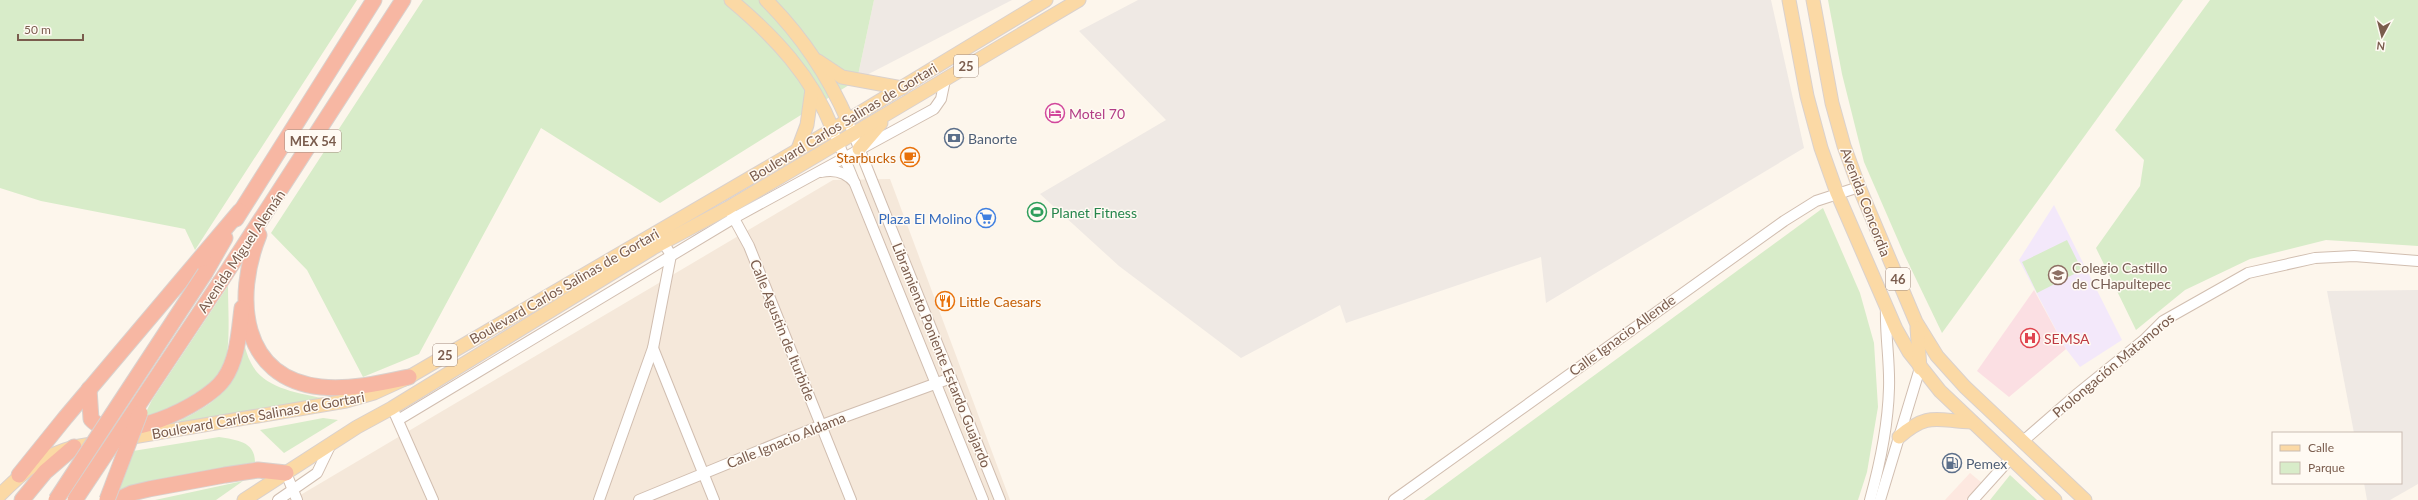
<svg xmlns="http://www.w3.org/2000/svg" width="2418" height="500" font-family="Lato,sans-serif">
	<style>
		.residential { fill: #f5e8da }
		.commercial { fill: #fde8e0 }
		.industrial { fill: #efe9e4 }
		.education { fill: #f3e8fa }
		.medical { fill: #fbdfe3 }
		.green { fill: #d8ecc9 }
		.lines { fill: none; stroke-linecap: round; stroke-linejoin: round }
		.minor-casing { stroke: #d1beb0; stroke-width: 12 }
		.major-casing { stroke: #dad1cd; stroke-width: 15 }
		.highway-casing { stroke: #dad1cd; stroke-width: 17 }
		.minor { stroke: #fff; stroke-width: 10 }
		.major { stroke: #fbd9a5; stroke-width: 13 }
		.highway { stroke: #f7b7a3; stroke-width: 15 }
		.highway-bridge-casing { stroke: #dad1cd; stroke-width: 17; stroke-linecap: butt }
		.highway-bridge { stroke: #f7b7a3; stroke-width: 15 }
		.labels { text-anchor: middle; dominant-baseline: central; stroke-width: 3; stroke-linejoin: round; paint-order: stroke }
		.shield { fill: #fffaf3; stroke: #a28b7f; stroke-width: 1 }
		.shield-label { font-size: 13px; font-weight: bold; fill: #7a5c4d }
		.hotel-label { font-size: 14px; fill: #b23c85; stroke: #fffaf3; text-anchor: start }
		.street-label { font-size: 14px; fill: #7a5c4d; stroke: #fffaf3 }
		.service-label { font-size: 14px; fill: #4e5e75; stroke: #fffaf3; text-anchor: start }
		.food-label { font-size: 14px; fill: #c56008; stroke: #fffaf3; text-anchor: end }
		.leisure-label { font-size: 14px; fill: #27864d; stroke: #fffaf3; text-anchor: start }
		.shop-label { font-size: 14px; fill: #366cbe; stroke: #fffaf3; text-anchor: end }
		.education-label { font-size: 14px; fill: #785e54; stroke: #fffaf3; text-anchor: start }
		.health-label { font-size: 14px; fill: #be3a42; stroke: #fffaf3; text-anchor: start }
	</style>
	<rect width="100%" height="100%" fill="#fdf6ec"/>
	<polygon class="residential" points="890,179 1010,500 292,500 833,180"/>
	<polygon class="commercial" points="1970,473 1982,483 1966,500 1945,500"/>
	<g class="industrial">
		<polygon points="874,0 1012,0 857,80"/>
		<polygon points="1138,0 1771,0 1804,148 1546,303 1541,257 1346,323 1340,305 1241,358 1119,266 1040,194 1166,120 1079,31"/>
		<polygon points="2418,290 2418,484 2390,500 2367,500 2364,483 2401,483 2401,433 2354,433 2327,291"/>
	</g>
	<polygon class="education" points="2054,205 2122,340 2080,367 2066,349 2019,260"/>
	<polygon class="medical" points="2034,290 2066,349 2009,397 1977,371"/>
	<g class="green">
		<polygon points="0,0 357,0 195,250 185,229 41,201 0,188"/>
		<polygon points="423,0 874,0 857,80 660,203 541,128 419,354 363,377 307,270 271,233"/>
		<polygon points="1828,0 2183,0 1942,333 1904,254 1864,162 1842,74"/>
		<polygon points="2210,0 2418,0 2418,246 2326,240 2250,259 2185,290 2136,330 2096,248 2140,186 2144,160 2115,130"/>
		<polygon points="1823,208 1860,293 1874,343 1878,407 1867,472 1858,500 1424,500"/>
		<polygon points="2067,240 2082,270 2037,293 2022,262"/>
		<path d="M228,286C228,308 230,332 227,354C222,390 173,411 143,418L152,400Z"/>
		<path d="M243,339C245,347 247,356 251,363C263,388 298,393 322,398L174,424C218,401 235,392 243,339Z"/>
		<polygon points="323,418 338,420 284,453 260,430"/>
		<path d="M219,437C236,440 255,441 255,462L126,488L116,492L133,451Z"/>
		<polygon points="2010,475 2037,500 1990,500"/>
		<polygon points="243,481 216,500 155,500"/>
	</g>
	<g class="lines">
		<g class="minor-casing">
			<g id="minor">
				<polyline points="851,128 1000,500"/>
				<polyline points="836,137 983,500"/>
				<path d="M821,172C835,169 847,173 855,183"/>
				<polyline points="731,213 749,246 851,500"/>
				<polyline points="653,348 714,500"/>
				<polyline points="395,414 433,500"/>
				<polyline points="398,420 734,218 934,109 941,99 945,80"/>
				<polyline points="2022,442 2076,395 2144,340 2163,321 2248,273 2315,258 2354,256 2418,261"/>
				<polyline points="286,473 297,500"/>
				<polyline points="278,500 317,473 330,446"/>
				<polyline points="599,500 653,348 671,255 663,242"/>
				<polyline points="639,500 822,425 951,378"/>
				<polyline points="1394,500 1784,221 1816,201 1859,187"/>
				<path d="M1870,500C1880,464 1888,426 1889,388C1890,361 1885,335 1886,308"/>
				<polyline points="1880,500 1920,368"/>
				<polyline points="1973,500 2010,459"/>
			</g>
		</g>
		<g class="major-casing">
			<g id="major">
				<path d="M731,0C774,36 812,76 833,130"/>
				<path d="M766,0C801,35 828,75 848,121"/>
				<polyline points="1789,0 1807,96 1821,148 1837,193 1896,329 1909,352 1940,391 2055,500"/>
				<polyline points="1813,0 1832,103 1844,146 1859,187 1916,322 1937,356 1965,387 2085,500"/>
				<polyline points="818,61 842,77 902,88"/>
				<polyline points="798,149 807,125 812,89"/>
				<polyline points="859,149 881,123"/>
				<polyline points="1917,328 1920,368"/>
				<path d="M1899,437C1929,411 1937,421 1972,422"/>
				<path d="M0,495C24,471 41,456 74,447L346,401L374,393L409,377L820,137L1046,0"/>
				<polyline points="244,500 357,427 392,408 653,248 728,208 1079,0"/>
			</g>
		</g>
		<g class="highway-casing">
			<g id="highway">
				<polyline points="236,219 374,0"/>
				<path d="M259,235C234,297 240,378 321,387C350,390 381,383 409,377"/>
				<polyline points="205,273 225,238"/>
				<polyline points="221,281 403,0"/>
				<path d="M89,389L91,419C116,448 206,405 224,379C238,359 239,331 242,308"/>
				<polyline points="19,475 65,418 240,211"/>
				<polyline points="22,500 45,472 74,447"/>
				<polyline points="117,500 132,493 149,489 225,475 258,470 286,473"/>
			</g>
		</g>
		<use href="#minor" class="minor"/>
		<use href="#major" class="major"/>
		<use href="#highway" class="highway"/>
		<g class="highway-bridge-casing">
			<g id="highway-bridge">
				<polyline points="56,500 205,273"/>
				<polyline points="75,500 221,281"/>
				<polyline points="107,500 140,413"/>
			</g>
		</g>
		<use href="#highway-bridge" class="highway-bridge"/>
	</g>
	<defs>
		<g id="hotel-ring" transform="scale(1)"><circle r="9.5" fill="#fffaf3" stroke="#d1479c" stroke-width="1.5"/><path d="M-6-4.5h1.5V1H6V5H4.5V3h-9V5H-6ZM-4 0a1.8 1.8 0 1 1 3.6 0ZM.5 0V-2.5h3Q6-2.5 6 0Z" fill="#d1479c"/></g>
		<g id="bank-ring" transform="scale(1)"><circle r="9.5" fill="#fffaf3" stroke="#5c6f8a" stroke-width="1.5"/><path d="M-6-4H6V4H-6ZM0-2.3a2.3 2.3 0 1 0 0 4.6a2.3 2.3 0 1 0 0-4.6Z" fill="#5c6f8a"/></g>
		<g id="cafe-ring" transform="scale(1)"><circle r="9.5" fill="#fffaf3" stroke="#e8710a" stroke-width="1.5"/><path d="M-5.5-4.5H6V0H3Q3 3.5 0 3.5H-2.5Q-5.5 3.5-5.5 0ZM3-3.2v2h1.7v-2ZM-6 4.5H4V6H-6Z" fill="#e8710a"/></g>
		<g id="stadium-ring" transform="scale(1)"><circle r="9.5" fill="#fffaf3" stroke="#2e9e5b" stroke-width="1.5"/><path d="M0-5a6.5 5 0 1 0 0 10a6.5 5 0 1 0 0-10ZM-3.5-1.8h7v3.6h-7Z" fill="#2e9e5b"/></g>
		<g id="supermarket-ring" transform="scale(1)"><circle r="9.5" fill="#fffaf3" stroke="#3f7fe0" stroke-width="1.5"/><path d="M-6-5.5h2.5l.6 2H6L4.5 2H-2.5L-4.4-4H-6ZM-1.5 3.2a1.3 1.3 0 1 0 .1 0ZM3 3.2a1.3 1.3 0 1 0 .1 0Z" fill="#3f7fe0"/></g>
		<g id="school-ring" transform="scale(1)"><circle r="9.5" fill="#fffaf3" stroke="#8d6e63" stroke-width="1.5"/><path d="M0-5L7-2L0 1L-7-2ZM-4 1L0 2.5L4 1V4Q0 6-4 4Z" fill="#8d6e63"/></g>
		<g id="restaurant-ring" transform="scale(1)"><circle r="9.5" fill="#fffaf3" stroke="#e8710a" stroke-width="1.5"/><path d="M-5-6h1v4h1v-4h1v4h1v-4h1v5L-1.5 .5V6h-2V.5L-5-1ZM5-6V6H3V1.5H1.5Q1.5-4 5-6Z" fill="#e8710a"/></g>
		<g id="hospital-ring" transform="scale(1)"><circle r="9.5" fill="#fffaf3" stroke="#e0444e" stroke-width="1.5"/><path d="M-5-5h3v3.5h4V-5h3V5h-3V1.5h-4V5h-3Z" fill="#e0444e"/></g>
		<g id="fuel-ring" transform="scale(1)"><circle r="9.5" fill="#fffaf3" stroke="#5c6f8a" stroke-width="1.5"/><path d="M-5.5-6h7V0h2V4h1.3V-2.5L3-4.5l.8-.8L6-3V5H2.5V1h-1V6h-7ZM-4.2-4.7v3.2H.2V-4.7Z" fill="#5c6f8a"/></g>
	</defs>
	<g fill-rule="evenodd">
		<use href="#hotel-ring" x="1055" y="113"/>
		<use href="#bank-ring" x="954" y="138"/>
		<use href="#cafe-ring" x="910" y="157"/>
		<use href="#stadium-ring" x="1037" y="212"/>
		<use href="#supermarket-ring" x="986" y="218"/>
		<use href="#school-ring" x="2058" y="275"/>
		<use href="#restaurant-ring" x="945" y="301"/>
		<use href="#hospital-ring" x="2030" y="338"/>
		<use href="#fuel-ring" x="1952" y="463"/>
	</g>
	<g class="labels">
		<g class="shield">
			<rect x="954" y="55" width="24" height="22" rx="3"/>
			<rect x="285" y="130" width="56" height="22" rx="3"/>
			<rect x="1886" y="268" width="24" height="22" rx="3"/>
			<rect x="433" y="344" width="24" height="22" rx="3"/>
		</g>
		<g class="shield-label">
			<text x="966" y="66">25</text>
			<text x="313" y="141">MEX 54</text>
			<text x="1898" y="279">46</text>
			<text x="445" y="355">25</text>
		</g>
		<g class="hotel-label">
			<text x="1069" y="113">Motel 70</text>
		</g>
		<g class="street-label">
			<text transform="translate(843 122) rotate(-31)">Boulevard Carlos Salinas de Gortari</text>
			<text transform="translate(1866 202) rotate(69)">Avenida Concordia</text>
			<text transform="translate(241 251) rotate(-56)">Avenida Miguel Alemán</text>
			<text transform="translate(564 286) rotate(-30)">Boulevard Carlos Salinas de Gortari</text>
			<text transform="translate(783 330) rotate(68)">Calle Agustin de Iturbide</text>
			<text transform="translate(1622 335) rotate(-36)">Calle Ignacio Allende</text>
			<text transform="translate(942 355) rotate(68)">Libramiento Poniente Estardo Guajardo</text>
			<text transform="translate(2113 365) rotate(-40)">Prolongación Matamoros</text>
			<text transform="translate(258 415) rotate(-10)">Boulevard Carlos Salinas de Gortari</text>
			<text transform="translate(786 440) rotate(-22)">Calle Ignacio Aldama</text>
		</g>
		<g class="service-label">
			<text x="968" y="138">Banorte</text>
			<text x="1966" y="463">Pemex</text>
		</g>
		<g class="food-label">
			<text x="896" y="157">Starbucks</text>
			<text x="959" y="301" text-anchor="start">Little Caesars</text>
		</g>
		<g class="leisure-label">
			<text x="1051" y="212">Planet Fitness</text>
		</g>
		<g class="shop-label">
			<text x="972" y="218">Plaza El Molino</text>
		</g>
		<g class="education-label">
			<text x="2072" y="267">Colegio Castillo<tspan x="2072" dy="16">de CHapultepec</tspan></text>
		</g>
		<g class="health-label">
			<text x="2044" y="338">SEMSA</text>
		</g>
	</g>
	<rect x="2272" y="432" width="130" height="52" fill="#fffaf3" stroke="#cabbb1"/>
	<rect x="2280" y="445" width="20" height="6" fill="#fbd9a5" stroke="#cabbb1"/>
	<text x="2308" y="452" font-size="12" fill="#7a5c4d">Calle</text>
	<rect x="2280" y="462" width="20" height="12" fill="#d8ecc9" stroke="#cabbb1"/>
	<text x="2308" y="472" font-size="12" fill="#7a5c4d">Parque</text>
	<g transform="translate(2382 36) rotate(187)" stroke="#fffaf3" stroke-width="3" paint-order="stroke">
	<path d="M0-3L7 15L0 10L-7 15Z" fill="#7a5c4d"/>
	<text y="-6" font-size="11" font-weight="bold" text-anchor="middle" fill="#7a5c4d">N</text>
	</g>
	<path d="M18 34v6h65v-6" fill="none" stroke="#7a5c4d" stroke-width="2"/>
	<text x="24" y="34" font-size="12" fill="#7a5c4d" stroke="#fffaf3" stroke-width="3" paint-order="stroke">50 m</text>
</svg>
